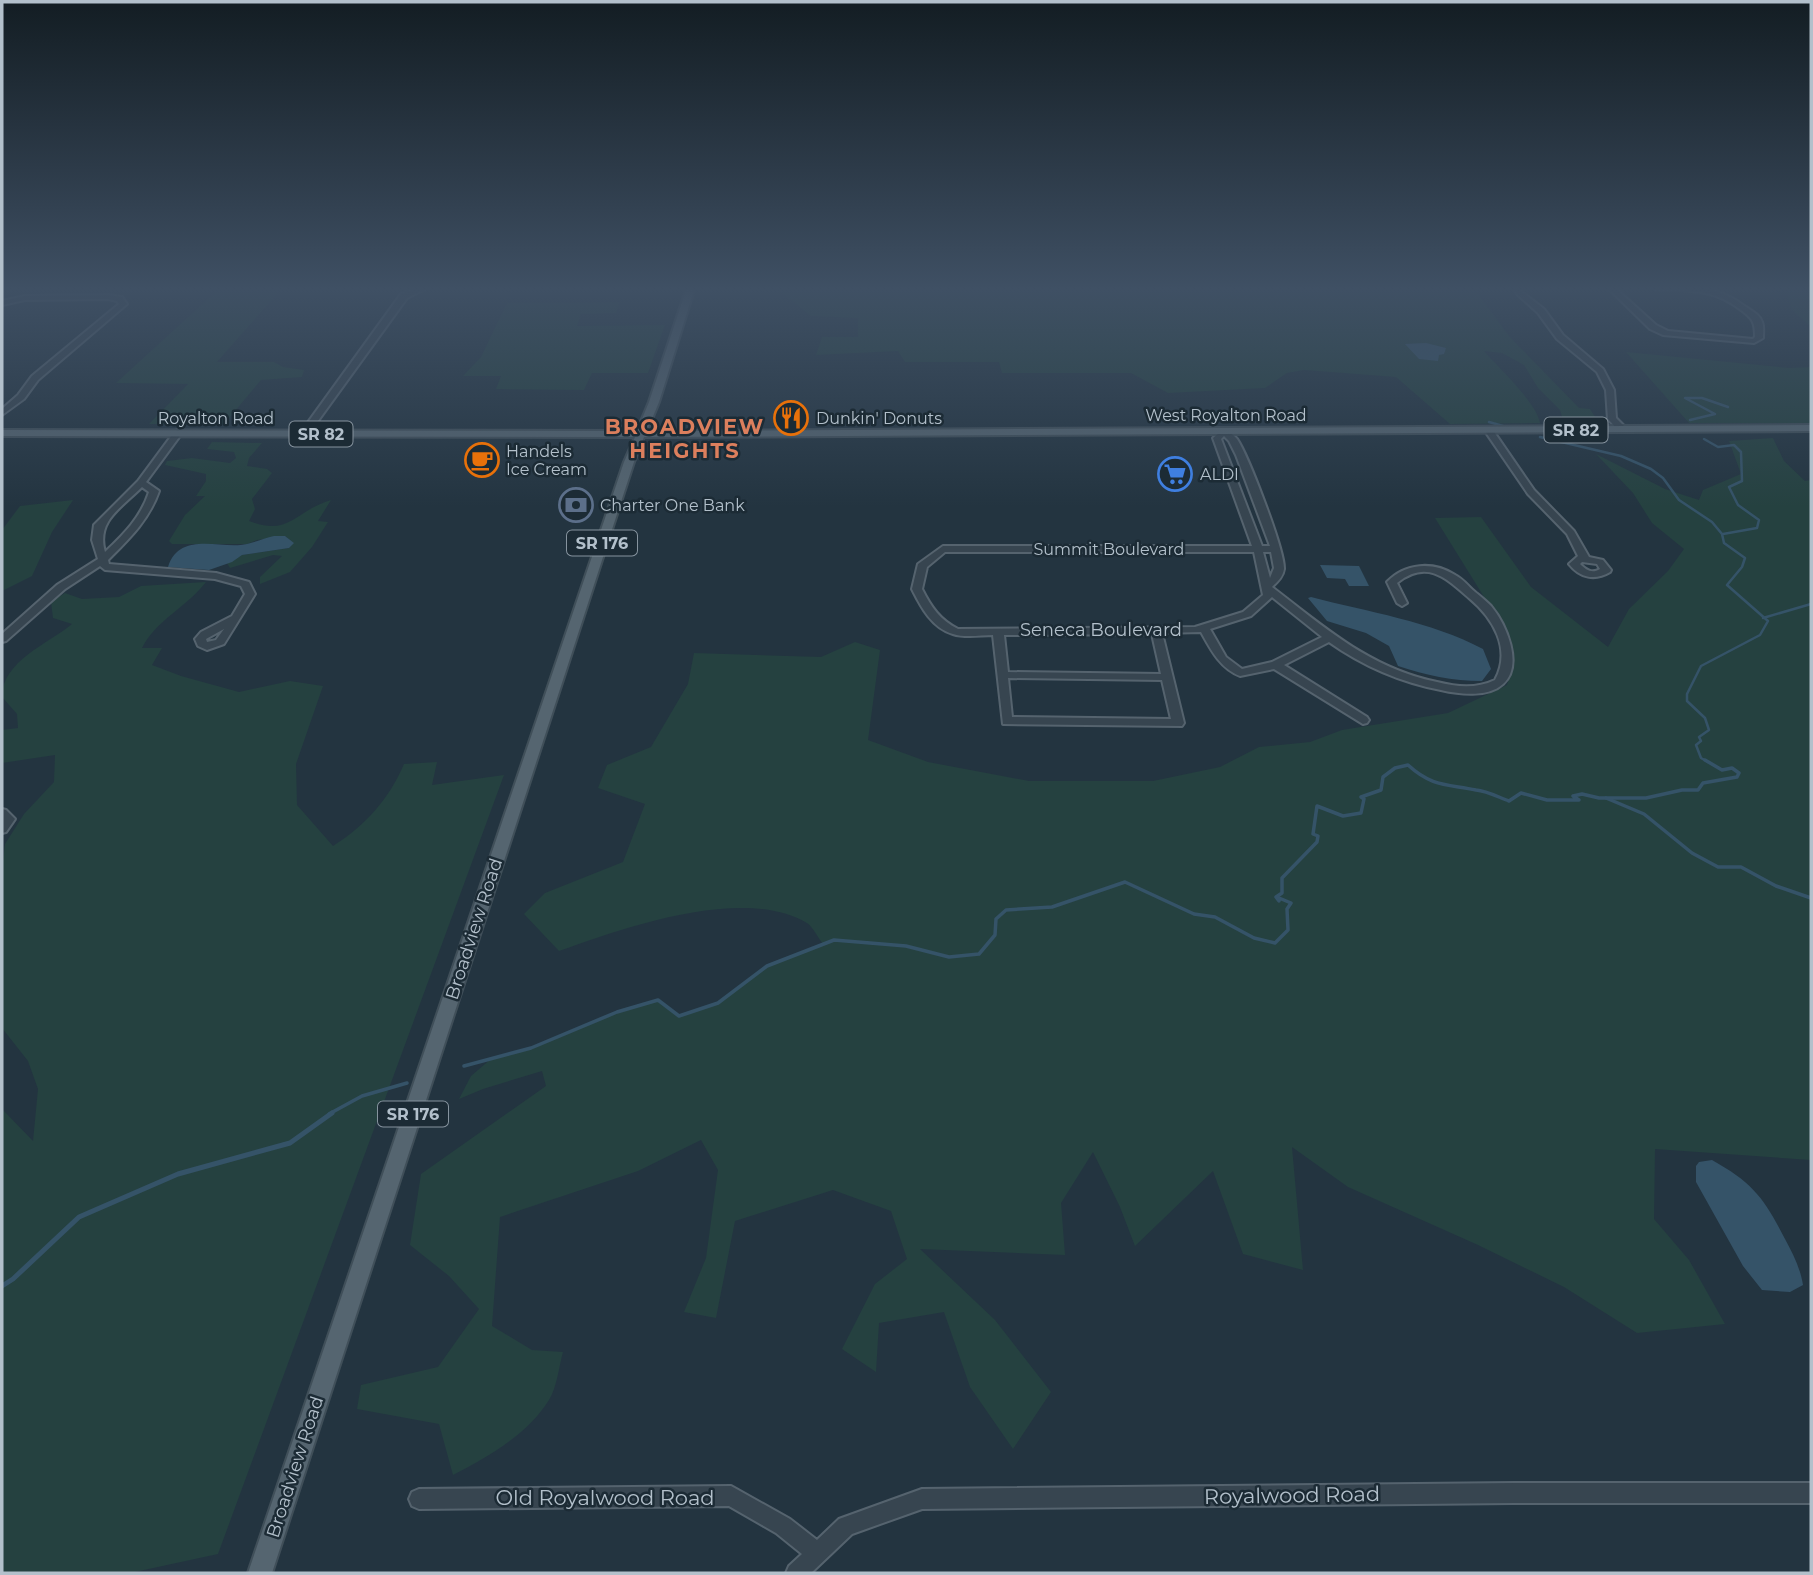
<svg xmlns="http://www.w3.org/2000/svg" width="1813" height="1575" font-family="Montserrat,sans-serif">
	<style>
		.green { fill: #254140 }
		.water { fill: #355368 }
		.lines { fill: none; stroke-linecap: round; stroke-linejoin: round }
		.stream-far2 { stroke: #355368; stroke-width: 2.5 }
		.stream-far1 { stroke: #355368; stroke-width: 3.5 }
		.stream { stroke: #355368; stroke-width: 5 }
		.minor-casing { stroke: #55636e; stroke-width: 4 }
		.major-casing { stroke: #404f59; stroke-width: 4 }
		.minor { fill: #374550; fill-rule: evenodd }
		.major { fill: #556570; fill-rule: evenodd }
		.labels { text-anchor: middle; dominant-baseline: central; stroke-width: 5; stroke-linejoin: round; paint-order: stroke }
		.far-street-label { font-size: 16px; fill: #b3c0cb; stroke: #1c2b35 }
		.far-poi-label { font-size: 16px; fill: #b3c0cb; stroke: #1c2b35; text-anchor: start }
		.shield { fill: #1c2b35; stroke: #86939e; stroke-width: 2 }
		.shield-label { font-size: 16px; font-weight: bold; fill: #b3c0cb }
		.street-label { font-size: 18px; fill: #b3c0cb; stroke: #1c2b35 }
		.far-district-label { font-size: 21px; font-weight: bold; letter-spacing: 2px; fill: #dc7f5d; stroke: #1c2b35 }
		.near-street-label { font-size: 21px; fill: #b3c0cb; stroke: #1c2b35 }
	</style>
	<rect width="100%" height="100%" fill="#233440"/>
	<g class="green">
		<polygon points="221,287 283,287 217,362 274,362 283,367 304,370 302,377 261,380 224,424 149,424 188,384 116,383"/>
		<path d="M774,287H1473L1509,336L1579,408L1590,409L1599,423H1564L1560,410L1538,388L1524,365L1502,353L1484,351C1497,366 1537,403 1540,423L1450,424L1396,377L1304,370L1287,373L1265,388L1168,393L1131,373H1002L999,362H905L898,351L816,355L822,337H858V318L811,316Z"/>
		<polygon points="1779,287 1811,287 1811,327 1791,309 1787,289"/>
		<polygon points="620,302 616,313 581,314 577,326 665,325 648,373 592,373 584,390 496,389 501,376 463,376 481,357 507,303"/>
		<polygon points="1626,352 1789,368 1811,367 1811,423 1689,423"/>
		<path d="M1773,438L1784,461L1805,481L1811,480V1160L1655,1149L1654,1219L1689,1260L1725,1324L1637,1333L1564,1287L1478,1245L1348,1187L1292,1147L1303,1270L1243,1254L1213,1171L1135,1246L1120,1207L1093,1152L1061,1203L1065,1255L920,1249L995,1320L1051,1392L1013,1449L970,1387L944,1312L879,1323L876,1372L842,1349L875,1284L907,1259L891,1211L833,1190L735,1221L716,1318L684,1312L706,1258L718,1170L701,1140L638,1171L500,1217L492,1326L532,1350L563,1352C559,1366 557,1387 549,1400C528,1434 488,1457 453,1475L439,1424L357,1409L361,1385L438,1367L479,1309L449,1276L410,1245L421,1174L546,1086L542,1071L483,1089L459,1099L471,1076L492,1058L531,1048L617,1012L658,1000L679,1016L718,1003L767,966L823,944C818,938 813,927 807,923C743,885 623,928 559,951L524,914L545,893L623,862L645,804L598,788L607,765L651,747L688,684L694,653L821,657L855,642L880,650L868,740L928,762L1029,781H1153L1220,767L1259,747L1310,742L1342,730L1448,713L1507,685L1510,674L1507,634L1435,518L1481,517L1531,587L1608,647L1629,609L1668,571L1684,549L1652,523L1633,493L1596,454L1665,489L1699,500L1703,490L1741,474L1729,441Z"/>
		<path d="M212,442L262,443L249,458L247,466L267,469L272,473L252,499L255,509L249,521C290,537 294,511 331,500L318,521L328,522L312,547L290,572L260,584V577L282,556L273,555L230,568L227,563L242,555L289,548L293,543L285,536L257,540L247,544H172L169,541L185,515L205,496H196L206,481V474L165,465L167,461L192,458L230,463L236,458L234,452L207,449Z"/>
		<polygon points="73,500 52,532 32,576 2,591 2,530 20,506"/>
		<path d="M206,582C187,607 156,620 142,648H162L152,665L181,676L239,692L290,681L323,686L296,764L297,805L333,846C366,825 389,799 404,764L437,762L432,785L504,775L218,1554L130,1573H2V1109L33,1141L38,1089L28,1061L2,1028V869L5,844L24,814L54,782L55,755L2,763V730L18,728L17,714L2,697C2,661 48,644 72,624L53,618L51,602L65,593L82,599L119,597L141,586Z"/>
	</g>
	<g class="water">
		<polygon points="1426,343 1446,348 1444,354 1439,355 1438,361 1419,359 1405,344"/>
		<path d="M274,536H285L294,543L289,548L242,555L232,562L209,570L168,567C180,530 221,550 247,544C256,542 265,538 274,536Z"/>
		<polygon points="1320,565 1359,566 1369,586 1349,586 1345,579 1327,578"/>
		<path d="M1311,597C1368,612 1430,621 1483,649L1491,669L1482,681C1452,681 1426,675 1398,666L1389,646L1366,633L1327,621L1308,598Z"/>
		<path d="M1712,1160C1753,1183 1764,1198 1785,1239C1793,1254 1800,1267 1803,1285L1790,1292L1762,1290L1743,1266L1696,1182V1166L1699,1162Z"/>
	</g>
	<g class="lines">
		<g class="stream-far2">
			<polyline points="1690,420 1715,414 1685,398 1702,398 1728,407"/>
			<polyline points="1489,422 1503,426"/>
			<polyline points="1540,437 1621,456 1651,469 1663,478 1679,500 1712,522 1722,534 1724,543 1745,558 1742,567 1727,585 1768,621 1760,635 1701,666 1687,694 1687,701 1705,718 1709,730 1699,737 1701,741 1696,745 1701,758 1708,762"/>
			<polyline points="1704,439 1718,447 1734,445 1741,452 1742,481 1729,487 1738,505 1759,520 1757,528 1723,534"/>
			<polyline points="1763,618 1811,604"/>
		</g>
		<g class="stream-far1">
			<polyline points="1606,798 1644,814 1692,853 1718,867 1741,867 1776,886 1811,898"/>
			<path d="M464,1066L531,1048L617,1012L658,1000L679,1016L718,1003L767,966L834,940L906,946L949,957L979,954L995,935L996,919L1006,910L1052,907L1125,882L1194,914L1215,917L1254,938L1275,943L1288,930L1287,909L1291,903L1279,898V901L1276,897L1282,893V878L1317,842L1318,836L1313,834L1317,806L1343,816L1361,813L1364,799L1361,797L1381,790L1383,777L1395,768L1408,765C1432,787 1447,784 1476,790C1487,791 1498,797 1509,801L1521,793L1547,800H1579L1573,796L1582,794L1599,798H1646L1682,790H1698L1703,783L1737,777L1739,773L1732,768L1722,770L1705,760"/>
			<polyline points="329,1114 362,1096 407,1083"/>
		</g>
		<polyline class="stream" points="2,1286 13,1279 79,1217 178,1174 290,1143 332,1113"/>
		<g class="minor-casing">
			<g id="minor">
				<polygon points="421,287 429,287 407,298 307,436 301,436 301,432 401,294"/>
				<polygon points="1514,287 1520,287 1522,292 1544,309 1563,335 1603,369 1614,390 1616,418 1626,428 1626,432 1620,432 1608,419 1606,390 1597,372 1557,339 1538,313 1517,294"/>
				<path d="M1607,287H1614L1656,325L1668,331L1753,339L1755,337C1755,322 1753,319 1741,310C1713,288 1689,291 1656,289L1653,287C1686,285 1718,285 1746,307C1752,311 1760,315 1762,322C1764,326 1763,333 1763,338L1754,343L1663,335L1650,329Z"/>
				<polygon points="108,295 122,297 127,304 38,380 24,399 2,415 2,409 18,395 32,376 119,304 117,301 108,299 25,300 2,305 2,301 25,296"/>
				<path d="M1224,429C1229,432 1234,435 1237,439C1248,455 1285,551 1284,569C1283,577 1277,582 1272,587C1324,627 1371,669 1437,682C1457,687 1476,689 1495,680C1512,649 1493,618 1469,598C1446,578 1427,559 1397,583L1407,603L1402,606L1397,603L1387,582C1405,563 1433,561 1455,575C1463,579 1468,586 1475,592C1481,597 1486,601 1491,606C1506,624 1524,665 1503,684C1488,698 1458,694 1441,690C1400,682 1363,666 1329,642L1284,665L1367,717L1369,720L1367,723L1363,724L1274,669L1240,676C1220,668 1211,650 1201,632L1162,633L1184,723L1182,726L1003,724L993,635C981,635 965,638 953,634C932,628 921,607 912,589L918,564L943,546H1252L1213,438ZM1224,436L1229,441L1236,455L1270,546H1262L1221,439ZM945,552H1254L1263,595L1243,612L1195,627L958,629C940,620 931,607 922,589L927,567ZM1263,552H1271L1274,568L1270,578ZM1272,597L1322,637L1272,662L1242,669L1226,657L1210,629L1251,616ZM1152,634L1161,674L1008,672L1004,635ZM1008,678L1162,680L1171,719L1012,717Z"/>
				<path d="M1486,429H1492L1534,490L1574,531L1589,557L1603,560L1611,570L1610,572C1595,581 1580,578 1569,564L1578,556L1567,534L1528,494L1485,431ZM1582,562L1597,564L1600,569C1592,574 1586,570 1580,564Z"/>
				<path d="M178,430L182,433L146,482L159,491C149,520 129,539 108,560L109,564L216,573L249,582L255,594L224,644L207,650L198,646L195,639L201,632L232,616L245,594L241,586L215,579L105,570L100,566L65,589L6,641L2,642V634L57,585L98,559L92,540L94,525L138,481L175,431ZM142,487L149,492C141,517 124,534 105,552C96,521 121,508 142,487ZM224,629L216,640L207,642L206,639Z"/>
				<polygon points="2,809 6,810 15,819 6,832 2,833"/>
				<polygon points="1513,1483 1811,1483 1811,1503 1513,1503 922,1509 852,1534 811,1573 786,1573 789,1566 802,1554 776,1533 729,1506 419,1509 412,1506 409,1499 412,1492 419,1489 731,1486 790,1519 817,1540 839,1519 922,1489"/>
			</g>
		</g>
		<g class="major-casing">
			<polygon id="major" points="687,287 695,287 659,402 647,431 1811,425 1811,431 644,437 634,462 272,1573 248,1573 624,462 635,437 2,436 2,430 637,431 649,402"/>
		</g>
		<use href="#minor" class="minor"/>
		<use href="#major" class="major"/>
	</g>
	<linearGradient id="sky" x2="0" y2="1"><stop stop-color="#131d23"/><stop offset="0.57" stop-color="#3f5064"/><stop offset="1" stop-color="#3f5064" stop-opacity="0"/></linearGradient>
	<rect width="1813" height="507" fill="url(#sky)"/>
	<defs>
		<g id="restaurant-ring" transform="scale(1.75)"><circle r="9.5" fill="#1c2b35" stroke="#e8710a" stroke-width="1.5"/><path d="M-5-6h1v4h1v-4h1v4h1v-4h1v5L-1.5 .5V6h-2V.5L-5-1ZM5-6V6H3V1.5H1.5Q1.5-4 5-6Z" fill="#e8710a"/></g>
		<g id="cafe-ring" transform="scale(1.75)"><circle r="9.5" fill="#1c2b35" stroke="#e8710a" stroke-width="1.5"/><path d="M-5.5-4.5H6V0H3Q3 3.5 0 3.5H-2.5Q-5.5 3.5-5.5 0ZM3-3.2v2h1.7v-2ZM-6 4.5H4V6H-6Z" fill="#e8710a"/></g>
		<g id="supermarket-ring" transform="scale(1.75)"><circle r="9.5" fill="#1c2b35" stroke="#3f7fe0" stroke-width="1.5"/><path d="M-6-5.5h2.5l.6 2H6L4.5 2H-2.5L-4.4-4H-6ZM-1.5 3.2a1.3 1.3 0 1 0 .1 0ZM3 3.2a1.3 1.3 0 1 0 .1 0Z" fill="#3f7fe0"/></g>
		<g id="bank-ring" transform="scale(1.75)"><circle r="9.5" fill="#1c2b35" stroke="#5c6f8a" stroke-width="1.5"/><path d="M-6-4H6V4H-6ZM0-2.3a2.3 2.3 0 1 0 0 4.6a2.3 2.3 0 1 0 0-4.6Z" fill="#5c6f8a"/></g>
	</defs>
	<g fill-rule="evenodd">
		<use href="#restaurant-ring" x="791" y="418"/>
		<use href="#cafe-ring" x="482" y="460"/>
		<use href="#supermarket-ring" x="1175" y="474"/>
		<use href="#bank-ring" x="576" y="505"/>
	</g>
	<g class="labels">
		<g class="far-street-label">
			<text x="1226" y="415">West Royalton Road</text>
			<text x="216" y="418">Royalton Road</text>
			<text x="1109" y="549">Summit Boulevard</text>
		</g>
		<g class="far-poi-label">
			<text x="816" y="418">Dunkin' Donuts</text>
			<text x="506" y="451">Handels<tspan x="506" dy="18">Ice Cream</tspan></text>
			<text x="1200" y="474">ALDI</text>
			<text x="600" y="505">Charter One Bank</text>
		</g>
		<g class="shield">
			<rect x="1544.5" y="417.5" width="63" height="25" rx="5"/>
			<rect x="289.5" y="421.5" width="63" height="25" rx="5"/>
			<rect x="567" y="530.5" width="70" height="25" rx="5"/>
			<rect x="378" y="1101.5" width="70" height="25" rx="5"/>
		</g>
		<g class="shield-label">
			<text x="1576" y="430">SR 82</text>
			<text x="321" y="434">SR 82</text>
			<text x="602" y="543">SR 176</text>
			<text x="413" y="1114">SR 176</text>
		</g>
		<g class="street-label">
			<text x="1101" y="630">Seneca Boulevard</text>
			<text transform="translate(474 929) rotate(-72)">Broadview Road</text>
			<text transform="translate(295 1467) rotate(-72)">Broadview Road</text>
		</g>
		<g class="far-district-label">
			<text x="685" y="426">BROADVIEW<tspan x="685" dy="24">HEIGHTS</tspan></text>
		</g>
		<g class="near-street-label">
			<text transform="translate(1292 1495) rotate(-1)">Royalwood Road</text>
			<text x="605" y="1497">Old Royalwood Road</text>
		</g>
	</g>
	<rect width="1813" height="1575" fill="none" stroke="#b3c0cb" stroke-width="7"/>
</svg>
